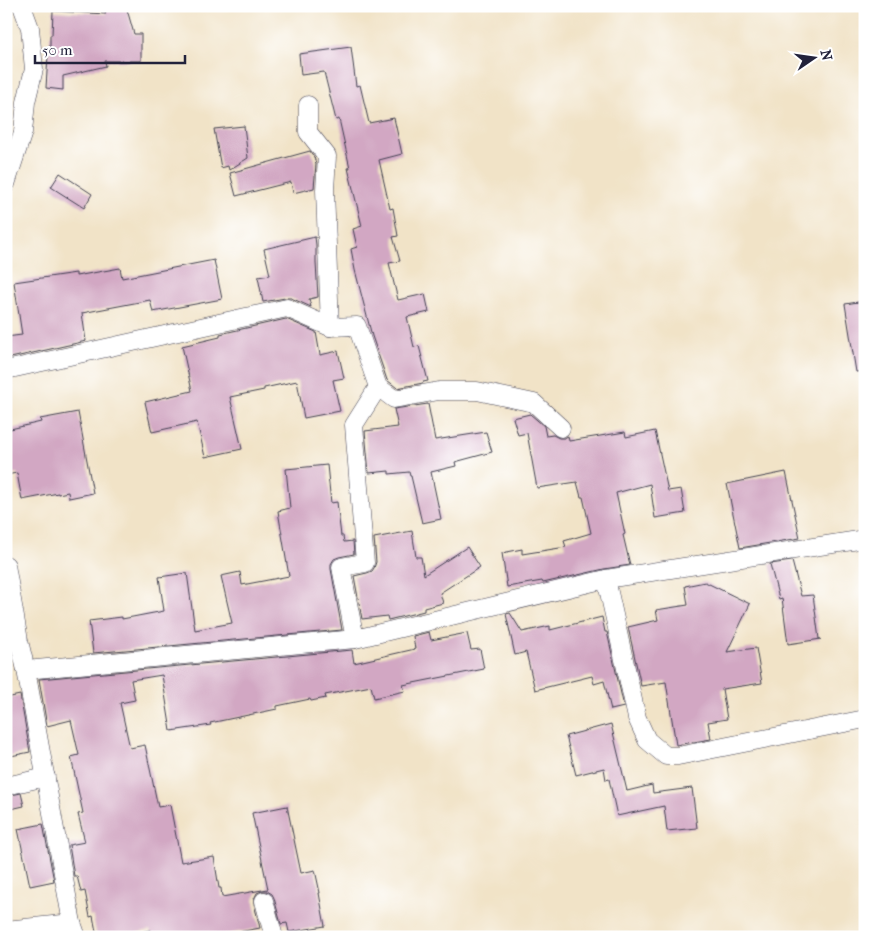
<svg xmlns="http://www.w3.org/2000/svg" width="871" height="943" font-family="'IM FELL French Canon',serif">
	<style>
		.building { fill: #d2a7c3 }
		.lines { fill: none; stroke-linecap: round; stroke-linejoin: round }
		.minor-casing { stroke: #413f50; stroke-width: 19 }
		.minor { stroke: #fff; stroke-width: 18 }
	</style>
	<rect width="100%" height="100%" fill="#fff"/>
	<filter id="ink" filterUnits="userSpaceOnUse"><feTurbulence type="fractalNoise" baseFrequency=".02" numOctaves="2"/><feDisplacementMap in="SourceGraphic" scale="10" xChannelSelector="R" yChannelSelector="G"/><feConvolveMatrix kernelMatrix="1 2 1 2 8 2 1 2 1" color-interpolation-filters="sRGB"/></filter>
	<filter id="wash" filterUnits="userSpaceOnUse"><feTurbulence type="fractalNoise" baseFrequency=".0096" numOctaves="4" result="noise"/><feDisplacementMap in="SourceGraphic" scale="20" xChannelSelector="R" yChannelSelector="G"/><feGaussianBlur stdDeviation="1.12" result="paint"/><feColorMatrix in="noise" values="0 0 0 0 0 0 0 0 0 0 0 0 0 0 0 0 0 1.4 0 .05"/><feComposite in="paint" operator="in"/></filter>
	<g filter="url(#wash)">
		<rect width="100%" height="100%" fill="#f1e3c7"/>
		<g id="blocks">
			<g class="building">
				<polygon points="104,6 126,6 134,34 141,34 141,61 105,61 106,66 63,76 63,90 46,88 48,55 50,55 50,35 52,35 53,11 106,14"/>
				<polygon points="351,47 356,86 360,85 369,123 394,118 402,154 379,160 390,209 393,208 398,236 393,237 400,261 389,263 398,300 425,294 429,312 407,317 414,347 419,346 428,381 423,382 423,383 397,388 387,380 372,336 355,270 351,249 357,247 353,229 362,226 348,168 350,168 339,119 336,120 324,72 301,75 299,54"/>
				<polygon points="244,126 248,158 229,170 228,166 221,168 214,129"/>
				<polygon points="310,151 314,157 316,164 314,188 293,193 291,182 236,196 230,173"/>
				<polygon points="60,173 92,194 84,208 51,187"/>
				<polygon points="315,237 316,245 316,263 318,297 309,299 311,307 291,298 285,298 263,302 258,277 270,275 264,249"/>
				<polygon points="214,260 222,299 153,312 150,300 82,313 86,341 6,359 6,337 22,335 14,282 76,273 76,276 120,268 122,278"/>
				<polygon points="865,301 865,371 856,372 845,304"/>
				<polygon points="286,319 316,332 320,355 338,351 344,378 333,380 340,411 304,418 297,381 264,388 264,390 230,397 242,449 205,457 197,422 152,432 145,402 192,391 182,346 220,337 220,334"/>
				<polygon points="428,404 435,440 486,432 492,452 455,462 456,466 431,472 441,519 422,523 411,476 410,476 409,472 389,474 389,471 369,473 365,431 398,427 394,409"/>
				<polygon points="78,412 93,493 69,498 68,492 58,494 58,493 22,500 17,473 6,475 6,430 41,422 40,419"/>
				<polygon points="530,414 544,426 546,436 553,435 559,438 564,438 568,436 569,441 625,432 626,437 655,431 668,491 681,489 685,513 655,518 650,484 616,493 625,534 623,535 630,565 604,569 543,583 542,581 507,587 502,553 522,549 522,554 566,547 564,541 591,533 583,497 581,497 577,482 537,488 527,433 518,435 513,418"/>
				<polygon points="327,465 331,503 337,502 341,536 343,536 344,542 353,541 354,554 339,557 334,559 331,564 331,569 342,630 93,653 89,621 122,617 122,619 164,611 159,577 187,573 195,630 232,623 221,576 240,572 242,585 289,576 278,511 290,508 286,469"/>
				<polygon points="786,472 800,538 740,548 727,484"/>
				<polygon points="412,531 416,557 421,557 424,575 467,547 480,567 440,593 443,603 424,608 424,611 388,620 387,616 362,619 354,576 367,573 372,571 374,568 376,562 374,538"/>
				<polygon points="792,561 801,596 813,595 819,639 821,639 788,644 782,598 779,599 770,564"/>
				<polygon points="705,582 750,604 727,652 756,648 762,683 722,689 727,719 708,722 711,739 676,745 666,682 641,686 628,627 658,620 656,610 688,605 685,586"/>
				<polygon points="510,613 522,632 550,626 550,630 602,617 605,632 607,632 624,707 611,710 604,681 594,684 592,676 535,690 526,652 515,655 506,614"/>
				<polygon points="429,632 431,640 467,633 471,650 480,649 484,669 403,685 405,691 374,698 371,686 325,695 326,698 311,701 310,699 277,706 277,709 210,723 211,725 171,731 162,675 131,680 135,700 120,703 130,748 145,745 158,807 170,805 181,862 214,857 219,888 221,888 222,897 268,889 252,813 287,806 301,873 315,870 320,893 319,893 325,926 289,932 287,923 281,924 274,898 272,894 267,891 262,891 257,893 254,899 254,904 260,928 223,935 224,937 152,937 150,930 117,937 97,937 93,916 90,917 85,891 81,892 77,876 74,876 69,845 85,842 78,814 83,813 71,757 79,755 71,720 47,726 39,679 352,650 354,663 415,649 413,636"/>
				<polygon points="20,695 30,752 6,757 6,698"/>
				<polygon points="611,724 627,791 652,785 653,793 692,788 697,828 667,831 664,806 617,816 609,779 606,780 604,768 576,775 566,736"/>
				<polygon points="21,793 24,806 6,810 6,796"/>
				<polygon points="43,824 54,881 30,886 18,829"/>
			</g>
		</g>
	</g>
	<g filter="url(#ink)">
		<use href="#blocks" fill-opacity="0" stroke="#413f50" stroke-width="1"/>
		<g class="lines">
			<g class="minor-casing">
				<g id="minor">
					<polyline points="308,105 308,132 327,156 325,190 330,327 357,326 378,387 394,399 439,391 477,391 534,403 561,428"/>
					<polyline points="6,184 23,132 26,102 34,69 30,28 22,6"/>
					<polyline points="6,370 287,308 330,327"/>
					<polyline points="6,565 19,641 26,670 72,923 77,937"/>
					<polyline points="606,579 637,718 647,740 666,756 678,756 865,719"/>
					<polyline points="355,639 341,567 365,563 354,425 378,387"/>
					<polyline points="26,670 355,639 606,579 865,539"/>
					<polyline points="6,786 46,777"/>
					<polyline points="264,901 274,937"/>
					<polyline points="6,930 72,923"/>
				</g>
			</g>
			<use href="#minor" class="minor"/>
		</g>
	</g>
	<rect width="871" height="943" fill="none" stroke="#fff" stroke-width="25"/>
	<g transform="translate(814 58) rotate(77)" stroke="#ffffff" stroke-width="4" paint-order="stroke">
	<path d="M0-4L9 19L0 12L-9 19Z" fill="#22223b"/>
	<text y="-8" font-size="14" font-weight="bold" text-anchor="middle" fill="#22223b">N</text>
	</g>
	<path d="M35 55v8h150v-8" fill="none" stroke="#22223b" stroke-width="2.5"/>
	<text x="42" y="55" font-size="15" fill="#22223b" stroke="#ffffff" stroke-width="4" paint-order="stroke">50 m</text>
</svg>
